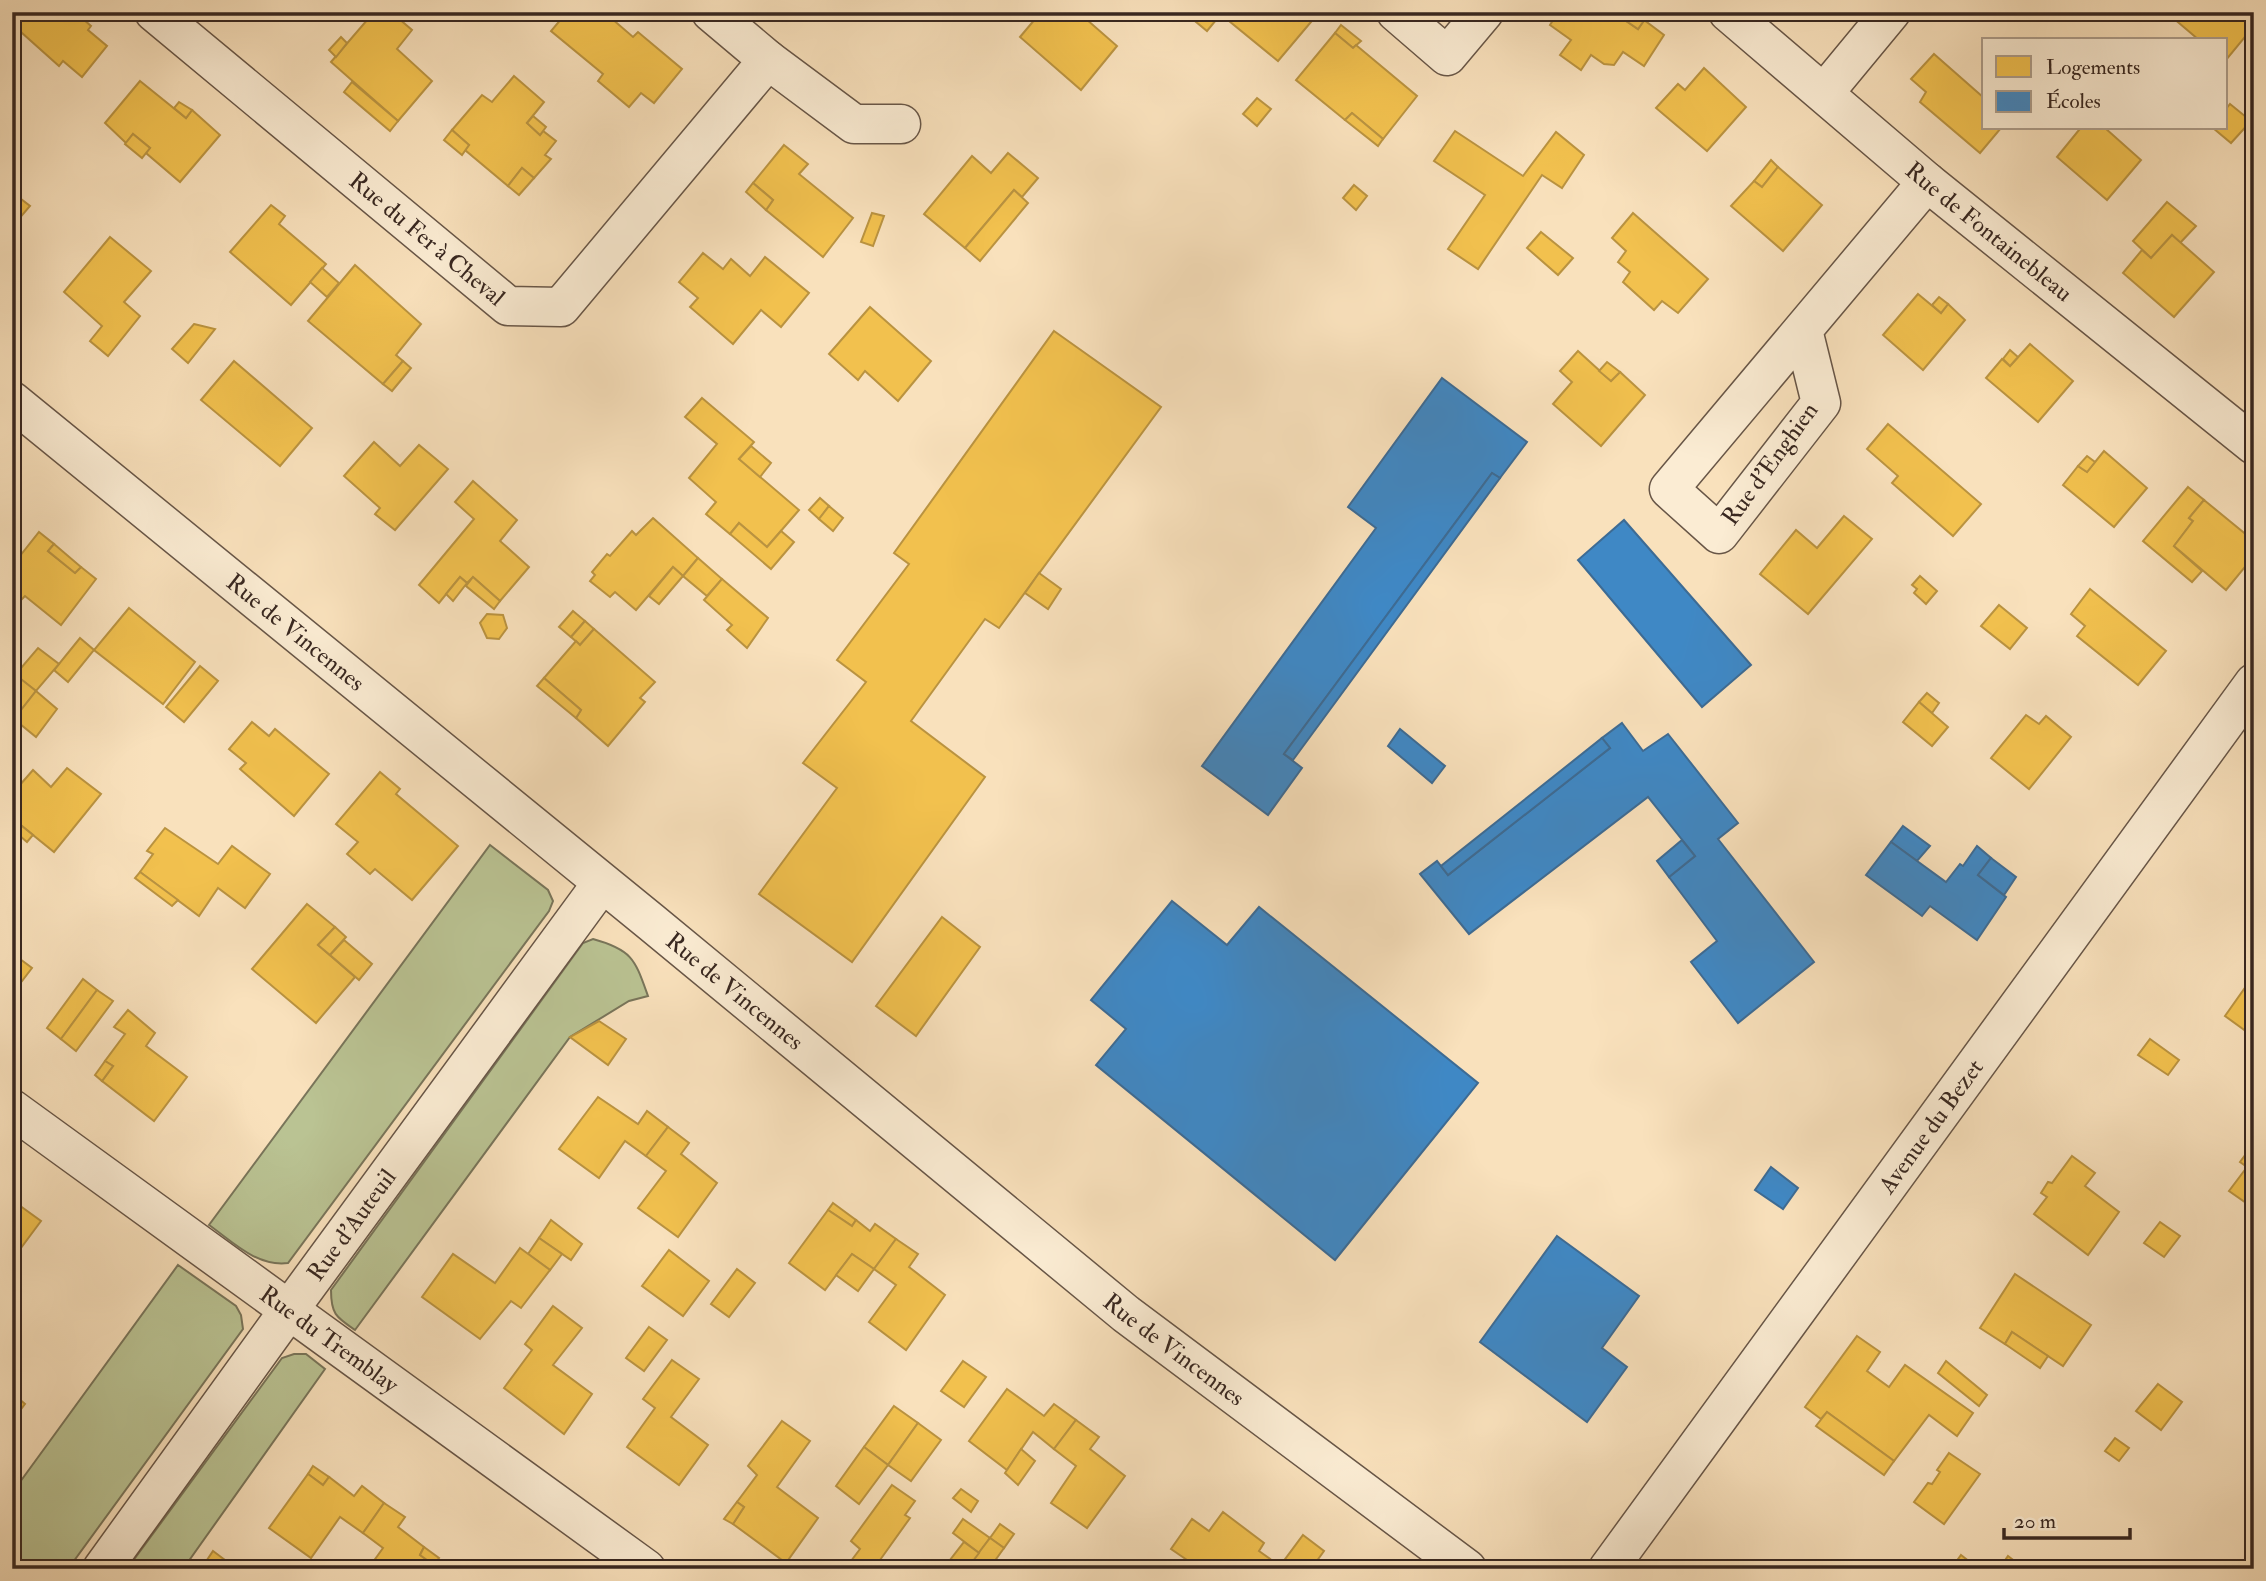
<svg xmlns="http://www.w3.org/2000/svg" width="2266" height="1581" font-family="'IM FELL Double Pica',serif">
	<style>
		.green { fill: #bac393; stroke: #79755a; stroke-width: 2 }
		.homes { fill: #f2c14e; stroke: #ba9340; stroke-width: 2 }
		.schools { fill: #3f88c5; stroke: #3d6b94; stroke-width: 2 }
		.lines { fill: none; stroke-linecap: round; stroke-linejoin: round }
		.minor-casing { stroke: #685647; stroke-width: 41 }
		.minor { stroke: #fbecd3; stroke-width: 38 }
		.labels { text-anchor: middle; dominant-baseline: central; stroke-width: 7; stroke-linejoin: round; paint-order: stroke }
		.street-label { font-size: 24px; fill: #382720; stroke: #fbecd3 }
	</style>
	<rect width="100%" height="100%" fill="#f9e1bc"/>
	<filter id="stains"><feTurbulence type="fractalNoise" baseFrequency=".00286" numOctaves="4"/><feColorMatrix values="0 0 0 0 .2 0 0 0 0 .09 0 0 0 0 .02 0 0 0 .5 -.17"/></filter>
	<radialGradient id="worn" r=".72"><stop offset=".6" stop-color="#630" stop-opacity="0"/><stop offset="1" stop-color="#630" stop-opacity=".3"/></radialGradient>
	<g class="green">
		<path d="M490,845L548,890L553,901L549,911L288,1263C257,1267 233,1242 209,1225Z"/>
		<path d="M593,939C633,950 635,960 648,996L629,1001L570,1037L355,1330C336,1317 331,1314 331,1290L583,943Z"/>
		<polygon points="178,1265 236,1306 241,1315 243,1329 68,1569 16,1569 12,1565 12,1493"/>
		<polygon points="294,1354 306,1354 325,1369 183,1569 127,1569 282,1358"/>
	</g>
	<g class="homes">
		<polygon points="12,12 75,12 91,26 88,30 107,46 82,77 63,61 59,66 12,24"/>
		<polygon points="374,12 391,12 412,30 397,49 432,81 398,121 331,62"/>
		<polygon points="567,12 604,12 633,37 638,32 682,69 654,103 641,93 629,107 598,81 603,74 551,31"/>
		<polygon points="1041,12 1078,12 1117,46 1081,90 1020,37"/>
		<polygon points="1184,12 1218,12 1221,14 1207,31"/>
		<polygon points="1218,12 1312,12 1316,16 1278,61"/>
		<polygon points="1558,12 1613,12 1638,29 1644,20 1664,35 1644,66 1623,52 1614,65 1604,64 1591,55 1581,70 1560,55 1571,40 1550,25"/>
		<polygon points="1613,12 1643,12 1648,15 1638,29"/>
		<polygon points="2166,12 2246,12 2254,19 2254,26 2226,60 2226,40 2199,40"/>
		<polygon points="1341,25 1361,41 1353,48 1335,33"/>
		<polygon points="1335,33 1353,48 1356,45 1417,96 1383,139 1352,113 1345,120 1296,80"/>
		<polygon points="341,37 347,43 336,57 329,50"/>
		<polygon points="1934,54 1984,98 1984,128 2001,128 1980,153 1920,102 1926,92 1911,79"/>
		<polygon points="1704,68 1746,107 1707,151 1656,108 1678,84 1685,90"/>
		<polygon points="514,76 544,102 527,123 540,135 543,131 556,141 545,155 551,159 534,178 522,168 508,186 465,150 469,145 452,130 482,95 492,102"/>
		<polygon points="140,81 186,118 192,110 220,135 180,182 146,153 150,148 133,134 126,143 105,123"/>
		<polygon points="352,82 398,121 390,131 344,92"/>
		<polygon points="1257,98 1271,109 1257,126 1243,114"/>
		<polygon points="179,102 192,110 186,118 174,108"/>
		<polygon points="2230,104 2251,121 2231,143 2213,128 2226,128 2226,109"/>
		<polygon points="1352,113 1383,139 1378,146 1345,120"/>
		<polygon points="533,116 546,127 540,135 527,123"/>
		<polygon points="2077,128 2105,128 2141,160 2107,200 2057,157 2079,130"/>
		<polygon points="452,130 469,145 462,155 444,140"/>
		<polygon points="1455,131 1523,176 1556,132 1584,155 1562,188 1542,175 1478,269 1448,249 1485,195 1434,161"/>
		<polygon points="133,134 150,148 142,158 125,144"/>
		<polygon points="784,145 808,164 799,174 853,218 823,257 766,210 773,200 753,183"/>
		<polygon points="1008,153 1038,178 1022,197 1014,190 965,248 924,214 972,156 991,173"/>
		<polygon points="1771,160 1778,167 1762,187 1754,181"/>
		<polygon points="1778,167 1822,205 1783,251 1731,206 1754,181 1762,187"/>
		<polygon points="522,168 534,178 519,195 508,186"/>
		<polygon points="753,183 773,200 766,210 746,192"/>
		<polygon points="1354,185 1367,196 1356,210 1343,198"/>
		<polygon points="1014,190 1028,203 980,261 965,248"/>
		<polygon points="12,192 30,206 12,227"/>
		<polygon points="2167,202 2196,226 2180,243 2172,235 2151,258 2133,241"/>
		<polygon points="271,205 285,216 279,224 326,264 291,305 230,252"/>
		<polygon points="872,213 884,216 873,246 861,242"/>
		<polygon points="1633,213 1708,279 1678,313 1662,301 1654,310 1623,282 1630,272 1618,262 1626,251 1612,238"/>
		<polygon points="1541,232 1573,258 1558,275 1527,248"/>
		<polygon points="2172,235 2214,272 2174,317 2123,273 2142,250 2151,258"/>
		<polygon points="110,237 151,271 124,302 140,316 108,356 90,341 102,326 64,292"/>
		<polygon points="703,253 723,269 731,259 750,276 765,257 809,293 781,327 761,310 733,344 690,307 698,298 679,282"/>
		<polygon points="355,265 421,324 396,355 403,361 383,384 308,321"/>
		<polygon points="322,268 339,283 327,297 310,282"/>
		<polygon points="1918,294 1941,313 1948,304 1965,320 1923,370 1883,335"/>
		<polygon points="1939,297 1948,304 1941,313 1932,305"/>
		<polygon points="870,307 931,361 898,401 865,371 858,380 829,354"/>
		<polygon points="194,324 215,329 188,363 172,349"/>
		<polygon points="1054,331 1161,407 999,628 985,619 911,721 985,777 852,962 759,894 837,788 803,763 866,682 837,660 909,564 894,553"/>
		<polygon points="2030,344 2073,381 2038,422 1986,378 2002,359 2010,366"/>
		<polygon points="2010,350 2018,357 2010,366 2003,359"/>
		<polygon points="1578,351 1611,381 1620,372 1645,395 1601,446 1553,404 1572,382 1560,371"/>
		<polygon points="234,361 312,428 280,466 201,400"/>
		<polygon points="403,361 411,368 392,391 383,384"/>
		<polygon points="1607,362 1620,372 1611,381 1599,371"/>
		<polygon points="702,398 754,442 739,459 799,510 767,547 739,523 730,534 706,514 716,502 689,478 717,444 685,417"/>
		<polygon points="1888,424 1981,504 1953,536 1892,483 1898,476 1867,449"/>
		<polygon points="374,442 400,466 419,445 448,469 395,530 375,514 380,508 344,476"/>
		<polygon points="751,446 771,463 760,477 739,459"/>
		<polygon points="2104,451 2147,488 2114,527 2063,485 2078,466 2087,472"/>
		<polygon points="2087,456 2095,462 2087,472 2078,466"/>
		<polygon points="473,481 517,520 500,541 529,567 500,601 473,577 467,583 460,577 439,603 419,585 474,519 455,502"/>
		<polygon points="2188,487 2204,500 2189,518 2193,521 2174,546 2202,571 2192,582 2143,541"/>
		<polygon points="820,498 829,506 819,519 809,510"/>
		<polygon points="2204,500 2254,541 2254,556 2226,590 2174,546 2193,521 2189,518"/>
		<polygon points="829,506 843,518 833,531 819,519"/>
		<polygon points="1844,516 1872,539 1808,614 1760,574 1796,530 1817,548"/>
		<polygon points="653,518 698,558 683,576 673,567 636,610 615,592 610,597 590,581 595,575 592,572 607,554 610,556 632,531 636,535"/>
		<polygon points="739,523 767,547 781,531 794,542 771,569 730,534"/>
		<polygon points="39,532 54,544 48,551 75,573 81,567 96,579 61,625 25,596 12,609 12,566"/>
		<polygon points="54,544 81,567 75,573 48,551"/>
		<polygon points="698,558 722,579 707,596 683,576"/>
		<polygon points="673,567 683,576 659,604 649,596"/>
		<polygon points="1039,573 1061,589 1048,609 1025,593"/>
		<polygon points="1920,576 1937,591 1926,604 1914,593 1917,589 1912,585"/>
		<polygon points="460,577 467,583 453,601 446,594"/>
		<polygon points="473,577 500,601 494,609 466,586"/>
		<polygon points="722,579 768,618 747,648 727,630 732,625 704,600"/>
		<polygon points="2090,589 2166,651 2138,685 2077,636 2085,626 2071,614"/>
		<polygon points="1999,605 2027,628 2010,649 1981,626"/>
		<polygon points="129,608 195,662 163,704 94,650"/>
		<polygon points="573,611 585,621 571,637 559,627"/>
		<polygon points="487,614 503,615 507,628 499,639 487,638 480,623"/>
		<polygon points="585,621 594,629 580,645 571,637"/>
		<polygon points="594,629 655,682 640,698 645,702 608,746 576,718 581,710 544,678 576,641 580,645"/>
		<polygon points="80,638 94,650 68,682 54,670"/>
		<polygon points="38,648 59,664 36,691 15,675"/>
		<polygon points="200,666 218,681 184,722 166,707"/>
		<polygon points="12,672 36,691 14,719 12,717"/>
		<polygon points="544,678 581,710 576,718 537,686"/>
		<polygon points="36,691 57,709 36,737 14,719"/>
		<polygon points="1927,693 1939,703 1932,713 1919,702"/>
		<polygon points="1919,702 1948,727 1932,746 1903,722"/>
		<polygon points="2026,715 2039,724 2046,716 2071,737 2029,789 1991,758"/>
		<polygon points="252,722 269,736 275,729 329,774 294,816 240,769 246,763 229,749"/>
		<polygon points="67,768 101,794 54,852 12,818 12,794 33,770 51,787"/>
		<polygon points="380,772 400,789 396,794 458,846 412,900 375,869 370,874 347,854 358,842 336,824"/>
		<polygon points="12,818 33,835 27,842 12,829"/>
		<polygon points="165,828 218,864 232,846 270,874 245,908 218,888 199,916 140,872 153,854 147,851"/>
		<polygon points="140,872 178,900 172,906 135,878"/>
		<polygon points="307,904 335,927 318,945 355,977 316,1023 252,969"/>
		<polygon points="942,917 980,947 916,1036 876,1006"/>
		<polygon points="335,927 346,937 330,955 318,945"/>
		<polygon points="344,940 372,964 359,980 330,955"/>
		<polygon points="12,953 32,968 12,994"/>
		<polygon points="2254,975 2254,1037 2225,1016"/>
		<polygon points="83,979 97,990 61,1039 47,1028"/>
		<polygon points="97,990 113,1001 76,1051 61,1039"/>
		<polygon points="128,1010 155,1033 146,1046 187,1077 154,1121 102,1081 113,1066 105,1061 125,1034 114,1027"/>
		<polygon points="599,1021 626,1039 608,1065 570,1037"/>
		<polygon points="2150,1039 2179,1060 2168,1075 2138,1055"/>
		<polygon points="105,1061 113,1066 102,1081 95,1075"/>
		<polygon points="598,1097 638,1124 647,1111 668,1127 646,1156 625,1141 599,1178 559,1149"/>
		<polygon points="668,1127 689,1143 681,1154 717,1183 678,1237 638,1208 666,1171 646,1156"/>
		<polygon points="2254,1143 2254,1204 2252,1207 2229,1191 2247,1167 2240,1162"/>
		<polygon points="2072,1156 2095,1173 2085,1186 2119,1212 2088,1255 2034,1214 2047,1197 2041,1193 2048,1182 2052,1183"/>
		<polygon points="12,1200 41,1221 12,1260"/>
		<polygon points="833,1203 856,1220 852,1226 828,1210"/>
		<polygon points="828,1210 852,1226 856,1220 870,1231 875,1224 896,1239 874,1269 852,1254 825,1290 789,1263"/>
		<polygon points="551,1220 582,1244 571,1260 539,1238"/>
		<polygon points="2160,1222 2180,1236 2164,1257 2144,1243"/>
		<polygon points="539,1238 562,1254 550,1270 528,1254"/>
		<polygon points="896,1239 918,1254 909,1267 945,1295 906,1350 869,1322 896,1285 874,1269"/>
		<polygon points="520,1248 550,1270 521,1308 511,1301 480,1339 422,1297 453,1254 495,1283"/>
		<polygon points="669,1250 709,1281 683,1316 642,1286"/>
		<polygon points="852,1254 874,1269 858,1291 836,1275"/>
		<polygon points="737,1269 755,1283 729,1317 711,1304"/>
		<polygon points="2015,1274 2091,1325 2063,1366 2012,1332 2005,1344 1980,1328"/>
		<polygon points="553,1306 582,1328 553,1365 592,1394 564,1434 504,1388 532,1350 525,1344"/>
		<polygon points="649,1327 667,1340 644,1371 626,1358"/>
		<polygon points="2012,1332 2048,1356 2040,1368 2005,1344"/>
		<polygon points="1857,1336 1880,1352 1867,1371 1889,1387 1905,1365 1973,1413 1957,1436 1929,1415 1894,1461 1827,1412 1821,1419 1805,1407"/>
		<polygon points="672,1360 699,1379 671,1417 708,1445 679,1485 627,1447 655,1408 643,1399"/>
		<polygon points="963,1361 986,1377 964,1407 941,1391"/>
		<polygon points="1946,1361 1987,1395 1979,1406 1938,1373"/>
		<polygon points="2158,1384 2182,1402 2161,1430 2136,1411"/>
		<polygon points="1007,1389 1044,1416 1054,1404 1076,1420 1054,1449 1033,1432 1007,1470 969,1441"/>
		<polygon points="12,1393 25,1404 13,1420 15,1422 12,1426"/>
		<polygon points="894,1406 918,1423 888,1465 864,1447"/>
		<polygon points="1827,1412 1894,1461 1884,1475 1816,1426"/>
		<polygon points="1076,1420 1099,1437 1090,1449 1125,1476 1087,1528 1051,1503 1076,1466 1054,1449"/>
		<polygon points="782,1421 810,1441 777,1487 818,1518 786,1563 733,1524 744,1507 737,1502 757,1475 748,1466"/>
		<polygon points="918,1423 941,1440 911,1481 888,1465"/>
		<polygon points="2115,1438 2129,1448 2119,1461 2105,1451"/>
		<polygon points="864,1447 888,1465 859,1504 836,1486"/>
		<polygon points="1021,1449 1035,1461 1018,1485 1005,1473"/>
		<polygon points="1949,1453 1980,1474 1944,1524 1914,1502 1928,1483 1932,1484 1940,1472 1937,1470"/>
		<polygon points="313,1466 329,1477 323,1485 308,1474"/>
		<polygon points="308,1474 323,1485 329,1477 354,1496 362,1486 384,1503 363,1533 340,1517 311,1558 269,1528"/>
		<polygon points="892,1485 915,1501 905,1515 910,1518 880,1560 890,1569 845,1569 860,1549 851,1541"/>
		<polygon points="961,1489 978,1501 971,1512 953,1498"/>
		<polygon points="737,1502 744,1507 733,1524 724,1519"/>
		<polygon points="384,1503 405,1517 398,1527 424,1547 420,1555 434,1565 431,1569 368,1569 383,1548 363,1533"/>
		<polygon points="1223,1512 1264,1543 1259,1551 1280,1566 1278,1569 1181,1569 1187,1560 1171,1549 1192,1519 1209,1531"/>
		<polygon points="963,1519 990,1538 979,1553 953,1533"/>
		<polygon points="1000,1524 1014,1534 1004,1548 990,1538"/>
		<polygon points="1303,1535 1324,1551 1311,1569 1283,1569 1280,1566"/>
		<polygon points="990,1538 1004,1548 989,1569 987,1569 974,1559"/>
		<polygon points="964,1542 979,1553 967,1569 943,1569"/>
		<polygon points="424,1547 439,1558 434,1565 420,1555"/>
		<polygon points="213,1551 237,1569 201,1569"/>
		<polygon points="1961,1555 1979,1569 1951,1569"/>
		<polygon points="2008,1556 2025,1569 1999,1569"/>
	</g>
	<g class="schools">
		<polygon points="1442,378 1527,442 1500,478 1492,473 1284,754 1302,768 1268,815 1202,766 1376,528 1348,507"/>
		<polygon points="1492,473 1500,478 1293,760 1284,754"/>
		<polygon points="1624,520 1751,665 1702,707 1578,560"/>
		<polygon points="1622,723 1643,751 1668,734 1738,823 1718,839 1814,962 1738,1023 1691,962 1717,941 1669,877 1695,856 1648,797 1469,934 1420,874 1437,861 1448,875 1610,748 1602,738"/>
		<polygon points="1400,729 1445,766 1432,783 1388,746"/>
		<polygon points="1602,738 1610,748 1448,875 1441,866"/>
		<polygon points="1903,826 1930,846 1917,861 1891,842"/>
		<polygon points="1682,840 1695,856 1669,877 1657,861"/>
		<polygon points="1891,842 1946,882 1960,864 1963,866 1977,846 1991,858 1978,875 2006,897 1977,940 1930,906 1922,916 1866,875"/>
		<polygon points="1991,858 2016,877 2004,895 1978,875"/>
		<polygon points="1172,901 1227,945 1259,907 1478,1083 1335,1260 1096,1065 1126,1029 1091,1000"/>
		<polygon points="1771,1167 1798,1188 1783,1209 1755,1190"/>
		<polygon points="1557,1236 1639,1296 1602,1348 1627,1367 1587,1422 1480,1342"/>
	</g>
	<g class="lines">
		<g class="minor-casing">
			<g id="minor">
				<path id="s1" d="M154,12L508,306L561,307L768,60L711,12"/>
				<polyline points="1396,12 1447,56 1484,12"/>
				<path id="s2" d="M1728,12L1927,182L2254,445"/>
				<polyline points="768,60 854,124 901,124"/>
				<polyline points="1824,93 1891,12"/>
				<polyline points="1803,330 1821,403 1719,534 1669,489 1927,182"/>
				<path id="s3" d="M12,401L651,922L1126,1314L1467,1569"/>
				<path id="s4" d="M12,1109L646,1569"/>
				<path id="s5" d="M102,1569L289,1310L602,883"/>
				<path id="s6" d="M1608,1569L2254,683"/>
			</g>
		</g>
		<use href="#minor" class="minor"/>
	</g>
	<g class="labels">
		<g class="street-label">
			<text stroke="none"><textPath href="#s2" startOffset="341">Rue de Fontainebleau</textPath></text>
			<text stroke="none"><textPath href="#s1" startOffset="355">Rue du Fer à Cheval</textPath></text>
			<text transform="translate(1770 464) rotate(-54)">Rue d'Enghien</text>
			<text stroke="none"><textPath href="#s3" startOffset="366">Rue de Vincennes</textPath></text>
			<text stroke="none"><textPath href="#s3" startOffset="933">Rue de Vincennes</textPath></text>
			<text stroke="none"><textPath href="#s6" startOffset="548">Avenue du Bezet</textPath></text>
			<text stroke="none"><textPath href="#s5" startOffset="425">Rue d'Auteuil</textPath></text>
			<text stroke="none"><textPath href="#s4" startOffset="392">Rue du Tremblay</textPath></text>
			<text stroke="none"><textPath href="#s3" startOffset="1500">Rue de Vincennes</textPath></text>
		</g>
	</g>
	<rect width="2266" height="1581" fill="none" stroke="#f9e1bc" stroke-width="42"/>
	<rect x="14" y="14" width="2238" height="1553" fill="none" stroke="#382720" stroke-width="3.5"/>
	<rect x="21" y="21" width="2224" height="1539" fill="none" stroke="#382720" stroke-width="2"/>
	<rect x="1982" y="38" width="245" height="91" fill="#fbecd3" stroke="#ad9d8b" stroke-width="2"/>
	<rect x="1996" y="56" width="35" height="21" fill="#f2c14e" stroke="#ad9d8b" stroke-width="2"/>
	<text x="2046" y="74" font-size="21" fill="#382720">Logements</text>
	<rect x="1996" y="91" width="35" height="21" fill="#3f88c5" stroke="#ad9d8b" stroke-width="2"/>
	<text x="2046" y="108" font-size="21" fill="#382720">Écoles</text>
	<path d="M2004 1528v10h126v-10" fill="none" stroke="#382720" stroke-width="3.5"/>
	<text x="2014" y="1528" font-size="21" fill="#382720" stroke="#fbecd3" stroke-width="5" paint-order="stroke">20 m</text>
	<rect width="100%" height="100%" filter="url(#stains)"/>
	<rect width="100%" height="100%" fill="url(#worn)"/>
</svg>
